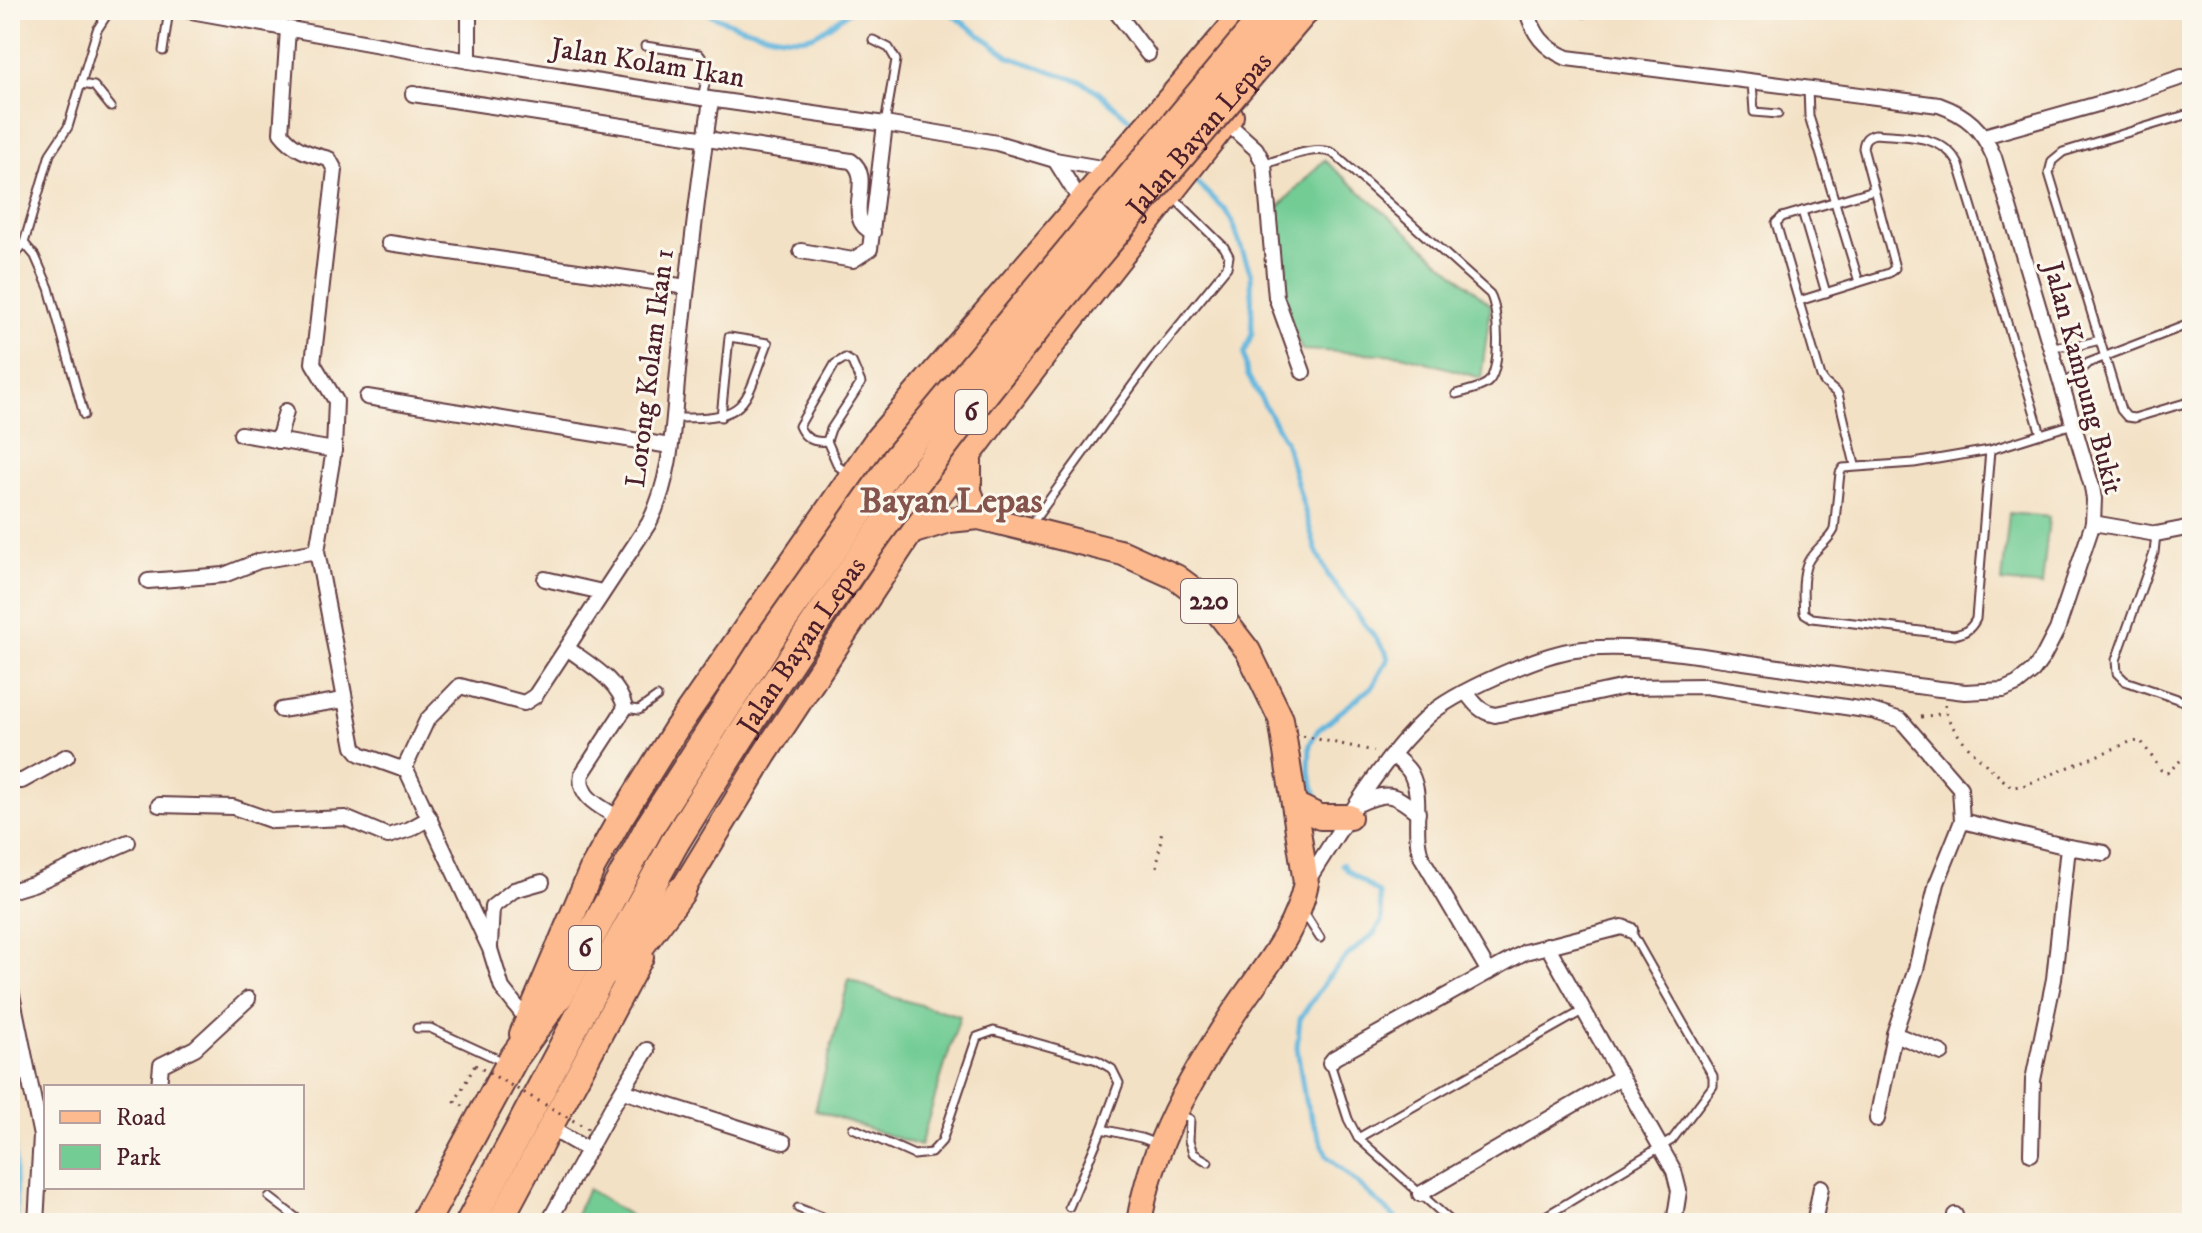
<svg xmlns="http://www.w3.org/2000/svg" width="2202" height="1233" font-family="'IM FELL DW Pica',serif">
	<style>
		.green { fill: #72cc94; stroke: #5e7660; stroke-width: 2 }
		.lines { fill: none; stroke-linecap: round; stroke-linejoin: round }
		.stream { stroke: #61b5dd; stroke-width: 5 }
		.lane-casing { stroke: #633c42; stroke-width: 11 }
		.street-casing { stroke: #633c42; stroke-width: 18 }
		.primary-casing { stroke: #633c42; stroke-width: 28 }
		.highway-casing { stroke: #633c42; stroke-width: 32 }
		.path { stroke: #633c42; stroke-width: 3; stroke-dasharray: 2 6; stroke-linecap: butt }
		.lane { stroke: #fff; stroke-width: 7 }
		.street { stroke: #fff; stroke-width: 14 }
		.primary { stroke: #fcba8e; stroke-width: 24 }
		.highway { stroke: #fcba8e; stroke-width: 28 }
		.highway-bridge-casing { stroke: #633c42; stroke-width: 32; stroke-linecap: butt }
		.path-bridge { stroke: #633c42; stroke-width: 3; stroke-dasharray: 2 6; stroke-linecap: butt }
		.highway-bridge { stroke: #fcba8e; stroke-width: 28 }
		.labels { text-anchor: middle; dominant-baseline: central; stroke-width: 6; stroke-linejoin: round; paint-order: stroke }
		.shield { fill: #fbf7ec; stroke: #7f6065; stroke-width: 2 }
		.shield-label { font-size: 26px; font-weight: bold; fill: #4a1f2b }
		.street-label { font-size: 28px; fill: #4a1f2b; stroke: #fbf7ec }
		.district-label { font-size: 36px; font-weight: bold; fill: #84544d; stroke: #fbf7ec }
	</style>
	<rect width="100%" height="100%" fill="#fbf7ec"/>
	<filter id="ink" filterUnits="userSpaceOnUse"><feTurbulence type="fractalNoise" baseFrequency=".0125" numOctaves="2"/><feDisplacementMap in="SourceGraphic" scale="16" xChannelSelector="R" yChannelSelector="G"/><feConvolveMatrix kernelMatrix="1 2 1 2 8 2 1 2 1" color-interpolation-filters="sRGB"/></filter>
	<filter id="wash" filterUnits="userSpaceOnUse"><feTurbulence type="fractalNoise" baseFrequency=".006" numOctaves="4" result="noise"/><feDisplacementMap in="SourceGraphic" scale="32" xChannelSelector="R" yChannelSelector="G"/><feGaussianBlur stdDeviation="1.8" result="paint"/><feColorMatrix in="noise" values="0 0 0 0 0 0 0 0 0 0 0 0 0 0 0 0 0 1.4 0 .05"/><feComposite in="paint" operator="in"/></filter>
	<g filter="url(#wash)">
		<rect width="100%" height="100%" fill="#f3e1c5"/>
		<g class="green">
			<path d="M1324,160L1491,305L1481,378L1402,355L1302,350C1280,306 1278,259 1275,211Z"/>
			<polygon points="2009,513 2049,517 2042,586 2002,582"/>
			<polygon points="849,979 892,997 960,1016 920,1146 815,1110"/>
			<polygon points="588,1189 642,1223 577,1223 575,1216"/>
		</g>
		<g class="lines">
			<g class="stream">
				<path d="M702,10C724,23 792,47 816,34C828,28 840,17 852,10"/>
				<polyline points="946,10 1010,57 1082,82 1097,91 1137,126"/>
				<polyline points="1191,177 1225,210 1232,222 1251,274 1252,333 1244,354 1247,374 1285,441 1316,550 1329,577 1386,652 1388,659 1373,686 1318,730 1310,744 1309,770 1316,795"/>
				<polyline points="1342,864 1348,871 1379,893 1382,921 1374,934 1348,955 1327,979 1300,1019 1297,1047 1305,1101 1327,1156 1401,1223"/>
				<polyline points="10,1108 14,1131 16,1223"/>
			</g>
		</g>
	</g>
	<g filter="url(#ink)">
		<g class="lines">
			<g class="lane-casing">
				<g id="lane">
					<polyline points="1574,10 1584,13 1597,10"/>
					<polyline points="873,40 889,48 896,60 885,124"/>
					<path d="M645,46L699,54C711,67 705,83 702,98"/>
					<polyline points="163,51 169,10"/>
					<polyline points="1752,82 1754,112 1778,114"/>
					<polyline points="81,84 94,86 111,107"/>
					<polyline points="1808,88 1809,116 1859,282"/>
					<polyline points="2192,113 2063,152 2052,161 2049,173 2121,410 2127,417 2134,418 2192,401"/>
					<path d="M1264,164C1284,159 1313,145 1333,153L1490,294C1499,309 1502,372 1487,383C1479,389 1466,391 1456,394"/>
					<polyline points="1802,211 1826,293"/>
					<polyline points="24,243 35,256 49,288 84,415"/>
					<polyline points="10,256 15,256 24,243 50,154 68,127 97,30 110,10"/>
					<path d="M1799,301L1889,273L1895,268L1863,148C1864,139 1867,136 1875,134C1906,137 1944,134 1959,165L2041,434"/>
					<polyline points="2051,346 2076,346 2100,340"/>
					<polyline points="2063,386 2088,363 2192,323"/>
					<path d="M674,418C750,419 743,407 768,343L729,337L721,417"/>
					<path d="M827,441C813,443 804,438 799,426L835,364L845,358L852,362L861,383L831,429L827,441L838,466L850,475"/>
					<path d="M1990,450L1914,463L1843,468L1840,473L1834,530C1828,542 1816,548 1809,560C1801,572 1803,599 1804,613L1812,618L1954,635C1965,633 1971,629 1976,619L1990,450L2073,424"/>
					<polyline points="1855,465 1838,394 1825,383 1821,377 1776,223 1782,217 1874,190"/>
					<polyline points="1030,526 1151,360 1227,267 1229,256 1224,247 1172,196"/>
					<polyline points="2156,534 2154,553 2116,660 2117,673 2125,681 2192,704"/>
					<polyline points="625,708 639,710 657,697"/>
					<polyline points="1304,913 1320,938"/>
					<polyline points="417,1028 430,1028 504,1062"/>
					<polyline points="1330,1063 1348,1119 1358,1138 1453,1223"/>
					<polyline points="1180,1115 1190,1119 1189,1141 1193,1153 1208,1162"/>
					<polyline points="853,1128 914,1155 931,1153 942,1141 977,1037 994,1031 1097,1060 1112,1069 1119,1083 1102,1129 1141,1138 1157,1144"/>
					<polyline points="1358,1138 1584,1010"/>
					<polyline points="269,1197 303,1223"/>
					<polyline points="1069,1207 1102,1129"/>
					<polyline points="798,1208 837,1223"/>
					<polyline points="1534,1223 1672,1140 1713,1086 1713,1076 1630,930"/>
				</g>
			</g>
			<g class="street-casing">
				<g id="street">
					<polyline points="185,10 469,61 702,98 885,124 997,143 1055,160 1107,169"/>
					<polyline points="1115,10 1148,54"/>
					<path d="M288,29L281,133C294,150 309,154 329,159L335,170L313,363L336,401L334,450L317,551L354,747L360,754L399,768L405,767"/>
					<polyline points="469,61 469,10"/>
					<path d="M413,94L851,161C876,178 841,219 873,232"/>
					<polyline points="1226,122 1256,149 1264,164 1276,297 1303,372"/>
					<polyline points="1984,136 2123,97 2182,77"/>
					<polyline points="1055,160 1080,200"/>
					<polyline points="389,243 687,287"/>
					<polyline points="801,251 853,260 870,249 885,124"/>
					<polyline points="367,397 670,446"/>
					<polyline points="241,434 334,450"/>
					<polyline points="278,441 286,411"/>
					<polyline points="2093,523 2156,534 2192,527"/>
					<polyline points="545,579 602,592"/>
					<polyline points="148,581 224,575 259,561 317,551"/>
					<path d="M567,648C588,664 619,680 625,708L582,774C577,798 602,807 620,819"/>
					<path d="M1466,692C1474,703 1480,712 1495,715L1625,687L1705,686L1872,711L1901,720L1960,788L1962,821L1937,883L1916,969L1894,1034L1877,1119"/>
					<polyline points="281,710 344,700"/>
					<path d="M1393,755C1399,761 1408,767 1411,774C1424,800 1411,832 1422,858L1489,972"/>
					<path d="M405,767L427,720L460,686L524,703L535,696L649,523C674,474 673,416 679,361C688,274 698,187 711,100"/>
					<polyline points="405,767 490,949 502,988 528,1021"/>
					<polyline points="10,781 22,781 67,756"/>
					<path d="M1358,804C1387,791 1393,792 1418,813"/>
					<polyline points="159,805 233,807 273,821 345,818 388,836 410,829 430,818"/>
					<polyline points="1962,821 2068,847 2054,979 2033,1080 2031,1154"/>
					<polyline points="2068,847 2104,853"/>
					<path d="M1306,883C1342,828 1379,761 1427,717C1452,693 1541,654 1575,650C1628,643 1685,654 1737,661C1813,672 1889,683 1965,692L2003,690L2017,684L2033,671L2043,657L2057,630L2093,523L2094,499L2092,487L1994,157C1982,129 1967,115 1939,105L1567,58C1544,48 1533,34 1527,10"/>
					<polyline points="10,891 33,884 128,842"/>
					<polyline points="1547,945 1674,1171 1679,1191 1674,1223"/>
					<polyline points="490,946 492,907 514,890 542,882"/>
					<polyline points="10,985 41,1136 36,1223"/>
					<polyline points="1894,1034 1942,1053"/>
					<polyline points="1330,1063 1334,1058 1525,952 1622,927 1630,930"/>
					<polyline points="159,1087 161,1065 195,1048 248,999"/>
					<polyline points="623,1091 784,1142"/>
					<polyline points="550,1128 588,1150"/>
					<polyline points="1420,1194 1621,1077"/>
					<polyline points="548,1223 612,1107 647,1050"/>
					<polyline points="1814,1223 1821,1187"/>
					<polyline points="1954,1223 1955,1215"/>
				</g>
			</g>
			<g class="primary-casing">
				<g id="primary">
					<polyline points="969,452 969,491 979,517"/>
					<path d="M911,532L949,520L979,517L1123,553L1176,577L1211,603L1248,651L1281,719L1306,883C1296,934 1263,969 1235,1011C1192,1076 1151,1145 1139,1223"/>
					<polyline points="1295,805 1320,817 1349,817"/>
					<polyline points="673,905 764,755 911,532 1070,321 1231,116"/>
					<polyline points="522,1034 592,869 620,819 676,729 878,438 1246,10"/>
					<polyline points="499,1223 641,957"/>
				</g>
			</g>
			<g class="highway-casing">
				<g id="highway">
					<polyline points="621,971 681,891"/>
					<polyline points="424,1223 513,1059 559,995 650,826"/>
					<polyline points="470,1223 598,981 675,842"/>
				</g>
			</g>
			<g class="path">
				<path d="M1945,705C1946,733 1991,768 2011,787L2023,786L2130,742L2141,741L2161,770L2167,773L2192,750"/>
				<polyline points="1921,717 1945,713"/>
				<polyline points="1303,736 1374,751"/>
				<polyline points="1157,867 1162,829"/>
				<polyline points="463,1106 455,1102 475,1065"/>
			</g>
			<use href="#lane" class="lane"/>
			<use href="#street" class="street"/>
			<use href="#primary" class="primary"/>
			<use href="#highway" class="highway"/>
			<g class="highway-bridge-casing">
				<g id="highway-bridge">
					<polyline points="650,826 773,634 896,460 1270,10"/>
					<path id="s1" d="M675,842C744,729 817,617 895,510C1023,337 1165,174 1305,10"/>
				</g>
			</g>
			<polyline class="path-bridge" points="475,1065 590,1130"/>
			<use href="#highway-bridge" class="highway-bridge"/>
		</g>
	</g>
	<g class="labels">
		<g class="shield">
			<rect x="955" y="390" width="32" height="44" rx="6"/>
			<rect x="1181" y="579" width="56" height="44" rx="6"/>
			<rect x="569" y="926" width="32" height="44" rx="6"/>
		</g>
		<g class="shield-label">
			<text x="971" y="412">6</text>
			<text x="1209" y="601">220</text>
			<text x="585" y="948">6</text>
		</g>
		<g class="street-label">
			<text transform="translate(648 63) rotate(9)">Jalan Kolam Ikan</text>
			<text stroke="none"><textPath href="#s1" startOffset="882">Jalan Bayan Lepas</textPath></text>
			<text transform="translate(650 368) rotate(-83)">Lorong Kolam Ikan 1</text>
			<text transform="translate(2083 378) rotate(75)">Jalan Kampung Bukit</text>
			<text stroke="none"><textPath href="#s1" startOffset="234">Jalan Bayan Lepas</textPath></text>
		</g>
		<g class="district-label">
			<text x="951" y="501">Bayan Lepas</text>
		</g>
	</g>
	<rect width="2202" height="1233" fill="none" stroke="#fbf7ec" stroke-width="40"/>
	<rect x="44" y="1085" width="260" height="104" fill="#fbf7ec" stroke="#b4a19f" stroke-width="2"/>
	<rect x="60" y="1111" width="40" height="12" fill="#fcba8e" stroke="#b4a19f" stroke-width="2"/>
	<text x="116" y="1125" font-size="24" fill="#4a1f2b">Road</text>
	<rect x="60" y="1145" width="40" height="24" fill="#72cc94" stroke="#b4a19f" stroke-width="2"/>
	<text x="116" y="1165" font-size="24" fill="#4a1f2b">Park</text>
</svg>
